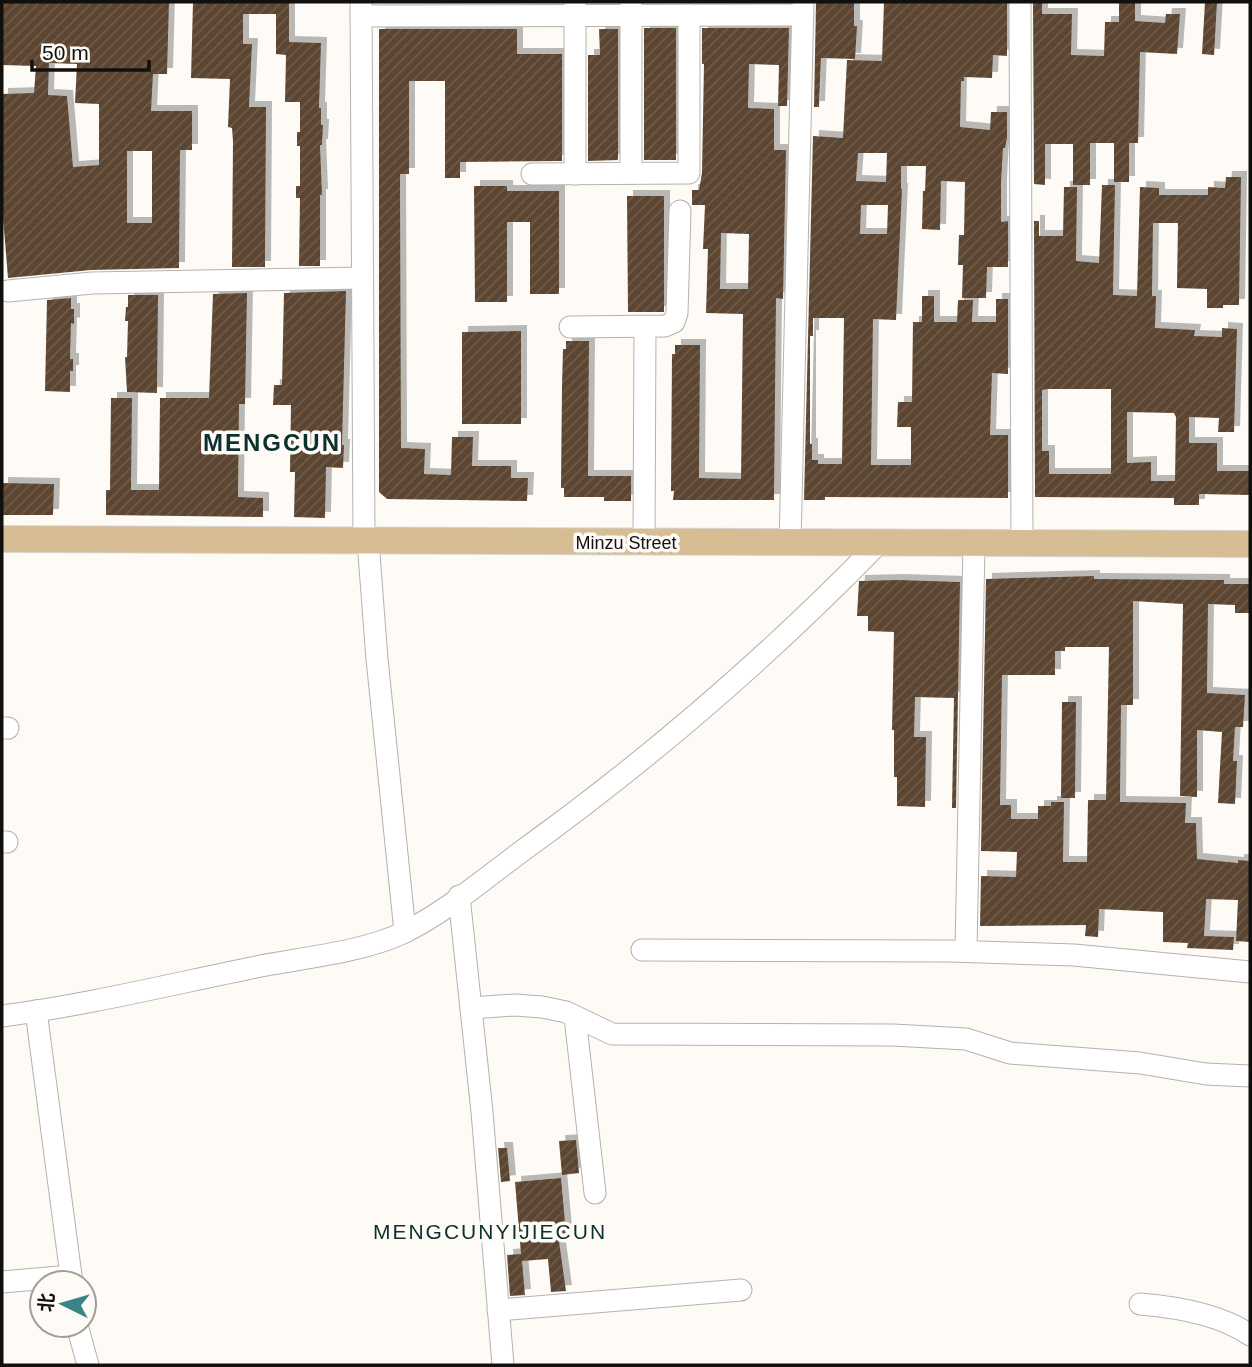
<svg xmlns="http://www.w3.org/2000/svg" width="1252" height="1367" font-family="Helvetica,'Noto Sans SC',sans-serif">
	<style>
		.building { fill: url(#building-hatch); fill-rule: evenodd; filter: url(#shadow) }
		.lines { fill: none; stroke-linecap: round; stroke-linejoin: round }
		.minor-casing { stroke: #b5b2ad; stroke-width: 23 }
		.major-casing { stroke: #d9d9d8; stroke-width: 28 }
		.minor { stroke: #fff; stroke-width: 21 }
		.major { stroke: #d6bd94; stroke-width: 26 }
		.labels { text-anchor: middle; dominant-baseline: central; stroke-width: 7; stroke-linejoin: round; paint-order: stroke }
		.street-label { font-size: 18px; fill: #11100e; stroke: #fefbf6 }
		.quarter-label { font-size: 21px; letter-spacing: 2px; fill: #0c3031; stroke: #fefbf6 }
		.district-label { font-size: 24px; font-weight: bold; letter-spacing: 2px; fill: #0c3031; stroke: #fefbf6 }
	</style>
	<defs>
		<pattern id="building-hatch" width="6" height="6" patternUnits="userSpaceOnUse" patternTransform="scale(1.75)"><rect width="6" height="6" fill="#5c4530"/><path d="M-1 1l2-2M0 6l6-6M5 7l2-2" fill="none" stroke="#6e5c4b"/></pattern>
		<filter id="shadow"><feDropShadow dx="6" dy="-6" stdDeviation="0" flood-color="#0004"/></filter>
	</defs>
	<rect width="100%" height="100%" fill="#fefbf6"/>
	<g class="building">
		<path d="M2,2H169L167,74H153L151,111H192V150H180L179,268L91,270L8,278L2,205V94L34,93L36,66L2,65ZM49,63L77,64L75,103L99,104V165L73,167L67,96L48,95ZM127,151H152V223H127Z"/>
		<polygon points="193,2 289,2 289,42 321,43 319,108 321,108 321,125 323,125 322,145 320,145 322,195 320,195 320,266 299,266 300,198 296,198 296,186 300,186 300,146 297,146 297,132 300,132 300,102 285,102 286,55 276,54 276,14 243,14 243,44 252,44 249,107 266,107 265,267 232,267 233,141 232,128 228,127 230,79 191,78"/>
		<polygon points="816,2 854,2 854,26 857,26 855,59 821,58 819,107 814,107"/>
		<path d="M884,2H1007V56L993,55L992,78L964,77V81H961L960,127L990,130L991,112H1007V138L1005,148H1003L1001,183V222L1008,221V267H987L986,298H962L963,265H958L959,235H964L965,182L941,181L940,230L922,229L923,191H925L926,166H901V189H902L896,320L873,319L871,465H911V427H897L898,402H912L913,322H922V296H934V322H957L958,300H973L972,322H996V299H1008V374L992,373L990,435H1008V498L825,497V500H804L813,136L843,138L847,60L882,61ZM858,153H887L886,182L856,181ZM861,205H888L887,234H860ZM813,318H844L842,464H818V460H812V444H810V336H813Z"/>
		<polygon points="1033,2 1042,2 1042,14 1072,14 1071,55 1104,56 1105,22 1119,22 1119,2 1135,2 1135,21 1165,23 1166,14 1180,14 1177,54 1140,52 1138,143 1129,143 1129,182 1114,182 1114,143 1090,143 1090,185 1073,185 1073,144 1045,144 1045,185 1034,184"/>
		<polygon points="1205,2 1217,2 1214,55 1202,54"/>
		<rect x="644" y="28" width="32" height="132"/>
		<path d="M702,28H789L787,106H778L779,65L749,64L748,108L774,109V150H786L783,299L776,298L774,500H673L674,491H671L672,354H675V345H700L699,478L741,479L743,314L706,313L708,249H703L705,205H692V190H699L702,173L704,64H702ZM721,233L749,234L748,289H720Z"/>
		<polygon points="379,29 517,29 517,54 562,54 562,161 460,162 460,178 445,178 445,81 409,81 409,174 400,174 401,448 425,449 424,474 451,475 452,437 473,437 472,466 511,466 511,478 528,478 527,501 387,499 379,492"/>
		<polygon points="599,29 618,29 618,160 588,161 588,55 600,55"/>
		<path d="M1226,177H1241L1239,305H1223V308H1207V289L1177,288L1178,223H1153L1152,296H1156L1155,328L1195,330L1194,336L1222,337V328L1237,329L1234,432H1218L1219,418L1189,417V443H1217V471H1250V495L1199,494V505H1174V498L1035,497L1034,221H1039V236H1063L1064,187H1077L1076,261L1099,263L1102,185H1115L1113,295L1137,296L1140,187L1159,188V195H1208V187L1225,188ZM1048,389H1111V474H1049V451H1042V390ZM1127,412L1174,413L1176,417L1175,481H1151V462L1127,463Z"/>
		<polygon points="474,186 507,186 507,191 559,191 559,294 530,294 530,222 507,222 507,302 475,302"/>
		<polygon points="627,196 664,196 664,312 628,312"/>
		<polygon points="346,291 342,445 344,445 343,468 326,467 325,518 294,517 295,472 290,472 291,405 273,405 274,385 282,385 284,293"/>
		<polygon points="247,293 245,404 239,404 238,497 263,498 263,517 106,515 106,490 110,490 111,398 132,398 131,490 159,490 160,398 209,398 213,294"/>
		<polygon points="128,295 158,295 157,393 127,392 125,357 127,357 128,321 125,321 126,307 128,307"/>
		<polygon points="71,298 71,309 74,309 74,324 71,323 70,359 73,359 73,371 70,371 70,392 45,391 47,300"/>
		<polygon points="521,331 521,424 462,424 462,332"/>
		<polygon points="566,341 589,341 588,476 631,476 631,501 604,501 604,497 564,497 564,488 561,488 562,386 563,349 566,349"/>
		<polygon points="2,483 54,484 53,515 2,515"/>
		<path d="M1094,576V579L1224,580V584H1250V613H1235V605L1208,604L1207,693L1245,695L1243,727H1235L1233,761H1237L1235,804L1218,803L1222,732L1197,730V797L1180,796L1183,604L1133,601V705H1121L1120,802L1186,803L1185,823H1196L1197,859L1238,863V860L1250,861V942L1236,941L1238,900L1206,899V901L1204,936L1234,937L1233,950L1187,948L1188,943L1163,942V912L1099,909L1098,937L1085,936L1086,925L980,926L981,876L1016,877L1017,852L981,851L986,579ZM1065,647H1109L1106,800H1088L1087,862H1063L1064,802H1051V806H1038V819H1011V805H1000L1002,675H1055V651H1065Z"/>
		<polygon points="898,580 960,582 956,808 952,808 954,698 915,697 914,737 926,737 925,807 897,806 897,777 894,777 894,730 892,730 894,632 868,631 868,616 857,616 859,581"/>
		<polygon points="1062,702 1076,702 1075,798 1061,798"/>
		<polygon points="576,1140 579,1173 562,1175 559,1141"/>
		<polygon points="498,1148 507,1148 510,1181 501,1182"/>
		<polygon points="561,1178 566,1233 558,1234 566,1291 551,1292 548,1259 522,1261 525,1295 510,1296 507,1255 521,1254 515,1182"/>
	</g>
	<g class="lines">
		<g class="minor-casing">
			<g id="minor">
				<polyline points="361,2 364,541"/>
				<polyline points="1020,2 1022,544"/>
				<polyline points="575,4 575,174"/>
				<polyline points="631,4 631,173"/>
				<polyline points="361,16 803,15"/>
				<polyline points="532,174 689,173 689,15"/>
				<polyline points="8,291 92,283 362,278"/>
				<polyline points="570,327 665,326 674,322 677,313 680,211"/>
				<polyline points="368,541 377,659 405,932"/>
				<polyline points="644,543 645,327"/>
				<polyline points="790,544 803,2"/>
				<polyline points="2,728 8,728"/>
				<polyline points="2,842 7,842"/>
				<polyline points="459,896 482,1112 503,1365"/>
				<polyline points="642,950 950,951 1074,955 1250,972"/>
				<polyline points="966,951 974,544"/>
				<polyline points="471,1008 515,1005 542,1007 566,1012 612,1034 893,1035 966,1039 1010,1053 1140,1063 1206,1074 1250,1076"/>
				<polyline points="36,1011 72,1283"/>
				<path d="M2,1016C87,1005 172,984 256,967C302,958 364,952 405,932C445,912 482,881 518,854C646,762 767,658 878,544"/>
				<polyline points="575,1017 595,1193"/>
				<polyline points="2,1282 71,1276"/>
				<path d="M1140,1304C1176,1307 1220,1314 1250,1335"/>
				<polyline points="498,1310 741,1290"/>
				<polyline points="77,1325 88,1365"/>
			</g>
		</g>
		<g class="major-casing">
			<polyline id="major" points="2,539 1250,544"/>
		</g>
		<use href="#minor" class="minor"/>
		<use href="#major" class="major"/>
	</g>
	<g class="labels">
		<g class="street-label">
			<text x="626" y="543">Minzu Street</text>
		</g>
		<g class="quarter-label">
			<text x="490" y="1231">MENGCUNYIJIECUN</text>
		</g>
		<g class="district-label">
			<text x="272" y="442">MENGCUN</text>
		</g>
	</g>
	<rect width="1252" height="1367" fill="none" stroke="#11100e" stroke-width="7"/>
	<g transform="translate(63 1304) rotate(275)"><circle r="33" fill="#fefbf6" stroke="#9f9d99" stroke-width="2"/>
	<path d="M0-5L12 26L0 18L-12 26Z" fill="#3a8386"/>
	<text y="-10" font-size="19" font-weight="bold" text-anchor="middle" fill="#11100e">北</text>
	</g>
	<path d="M32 60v10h117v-10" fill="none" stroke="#11100e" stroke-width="3.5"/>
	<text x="42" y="60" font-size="21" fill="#11100e" stroke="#fefbf6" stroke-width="5" paint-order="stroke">50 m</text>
</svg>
